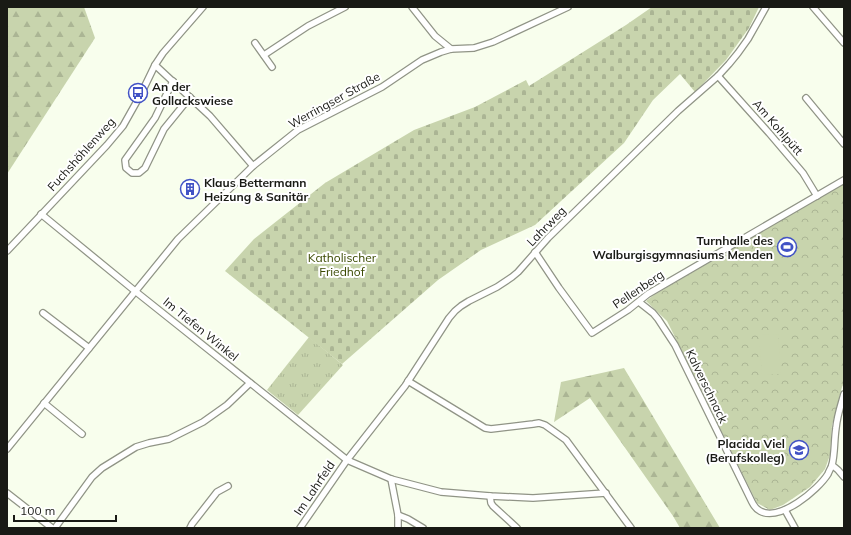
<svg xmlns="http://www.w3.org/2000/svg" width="851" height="535" font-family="Mulish,sans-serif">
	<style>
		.grass { fill: url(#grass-tufts) }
		.forest { fill: url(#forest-firs) }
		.cemetery { fill: url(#cemetery-stones) }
		.park { fill: url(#park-crowns) }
		.pitch { fill: #c8d4ad }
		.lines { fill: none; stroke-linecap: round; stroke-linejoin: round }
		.minor-casing { stroke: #909486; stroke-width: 8 }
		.minor { stroke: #fff; stroke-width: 5.5 }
		.labels { text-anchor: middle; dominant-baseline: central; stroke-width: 4; stroke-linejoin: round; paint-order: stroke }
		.poi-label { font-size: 12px; font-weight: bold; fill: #191a15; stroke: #fff; text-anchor: start }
		.street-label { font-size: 12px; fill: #191a15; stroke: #fff }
		.park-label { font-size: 12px; fill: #3a4900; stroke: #fff }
	</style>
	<defs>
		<pattern id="grass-tufts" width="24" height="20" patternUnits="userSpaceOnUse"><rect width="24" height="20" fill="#c8d4ad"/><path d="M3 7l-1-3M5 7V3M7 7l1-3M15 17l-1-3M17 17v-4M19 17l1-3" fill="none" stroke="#abb594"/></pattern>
		<pattern id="forest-firs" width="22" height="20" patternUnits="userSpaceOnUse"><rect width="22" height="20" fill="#c8d4ad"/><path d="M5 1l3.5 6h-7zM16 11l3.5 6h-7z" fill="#abb594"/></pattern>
		<pattern id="cemetery-stones" width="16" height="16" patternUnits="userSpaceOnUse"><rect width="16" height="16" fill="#c8d4ad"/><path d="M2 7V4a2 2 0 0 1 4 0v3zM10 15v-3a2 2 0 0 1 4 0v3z" fill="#abb594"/></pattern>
		<pattern id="park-crowns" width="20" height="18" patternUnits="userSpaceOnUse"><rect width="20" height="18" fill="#c8d4ad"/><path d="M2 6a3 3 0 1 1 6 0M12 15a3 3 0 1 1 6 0" fill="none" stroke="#abb594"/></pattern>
	</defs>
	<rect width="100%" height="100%" fill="#f8feed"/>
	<polygon class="grass" points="309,337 343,365 298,415 267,390"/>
	<g class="forest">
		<polygon points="7,7 84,7 95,38 7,174"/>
		<polygon points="624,368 720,528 680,528 673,516 590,398 554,422 561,382"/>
	</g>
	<polygon class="cemetery" points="652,7 759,7 749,28 726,60 695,92 680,74 653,100 624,143 535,225 481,250 438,280 342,364 225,271 254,239 325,183 414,130 475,107 526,80 529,86 626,25"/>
	<polygon class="park" points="844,183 844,383 842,387 832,425 830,455 825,469 810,487 783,505 770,510 757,503 667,321 646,301 654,295"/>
	<polygon class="pitch" points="778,334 781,374 762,375 759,335"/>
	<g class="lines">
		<g class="minor-casing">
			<g id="minor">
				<polyline points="412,7 435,36 451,49"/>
				<polyline points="813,7 844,43"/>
				<polyline points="255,43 272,67"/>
				<polyline points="264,55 308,26 345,7"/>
				<polyline points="155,65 210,116 253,166"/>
				<polyline points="718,76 769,133 803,173 817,196"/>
				<polyline points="173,81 155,118 125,160 126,168 132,173 139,173 145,168 164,129 190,97"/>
				<polyline points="806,98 844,144"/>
				<polyline points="41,214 135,291 347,460 391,479 441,492 490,496 533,498 606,493"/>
				<polyline points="7,251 107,145 123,126 141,94 155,65 163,53 203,7"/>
				<polyline points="535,252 559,288 592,333 628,310 648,294 844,180"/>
				<path d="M639,302L653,313L658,319L675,345L752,502C754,506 756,509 760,511C780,522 818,490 828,474C829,471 831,468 832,465"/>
				<polyline points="43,313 89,348"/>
				<polyline points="408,381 485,428 491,429 533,424 539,423 545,425 566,440 631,528"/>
				<path d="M844,394C841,405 837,416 836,428C834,441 835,453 832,465L838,470L844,477"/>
				<polyline points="44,403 82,434"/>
				<polyline points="7,449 178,239 253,166 298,130 382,87 422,60 441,52 451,49 474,48 493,42 568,7"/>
				<polyline points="391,479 398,515 398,528"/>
				<polyline points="7,493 52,528"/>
				<polyline points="490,496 491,503 493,506 517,528"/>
				<polyline points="785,510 795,528"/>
				<polyline points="398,515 408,519 423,528"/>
				<polyline points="55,528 92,477 102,468 136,447 149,443 169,439 203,422 227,405 250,383"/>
				<polyline points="190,528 192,524 217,492 228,486"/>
				<polyline points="300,528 347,460 405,386 449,318 455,311 461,306 469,301 497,287 512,277 518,272 548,238 678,111 718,76 729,64 738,53 748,39 766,7"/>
			</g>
		</g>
		<use href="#minor" class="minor"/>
	</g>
	<defs>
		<g id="bus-ring" transform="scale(1)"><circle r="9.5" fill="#fff" stroke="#4152c5" stroke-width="1.5"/><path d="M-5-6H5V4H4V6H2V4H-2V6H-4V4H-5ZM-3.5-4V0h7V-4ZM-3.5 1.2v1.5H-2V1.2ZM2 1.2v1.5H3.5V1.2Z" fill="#4152c5"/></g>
		<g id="building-ring" transform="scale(1)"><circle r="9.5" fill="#fff" stroke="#4152c5" stroke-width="1.5"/><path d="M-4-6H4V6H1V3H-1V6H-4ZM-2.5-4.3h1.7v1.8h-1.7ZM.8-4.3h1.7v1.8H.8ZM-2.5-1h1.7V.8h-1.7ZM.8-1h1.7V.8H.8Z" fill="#4152c5"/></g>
		<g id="stadium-ring" transform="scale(1)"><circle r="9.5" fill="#fff" stroke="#4152c5" stroke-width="1.5"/><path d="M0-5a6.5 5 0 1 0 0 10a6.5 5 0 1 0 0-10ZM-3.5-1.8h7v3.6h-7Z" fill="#4152c5"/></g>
		<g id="school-ring" transform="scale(1)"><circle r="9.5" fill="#fff" stroke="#4152c5" stroke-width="1.5"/><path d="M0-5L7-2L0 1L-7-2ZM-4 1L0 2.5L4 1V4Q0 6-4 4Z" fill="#4152c5"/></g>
	</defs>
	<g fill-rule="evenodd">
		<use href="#bus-ring" x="138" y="93"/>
		<use href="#building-ring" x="190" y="189"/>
		<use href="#stadium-ring" x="787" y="247"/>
		<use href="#school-ring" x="799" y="450"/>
	</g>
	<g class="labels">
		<g class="poi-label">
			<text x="152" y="86">An der<tspan x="152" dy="14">Gollackswiese</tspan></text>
			<text x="204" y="182">Klaus Bettermann<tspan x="204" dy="14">Heizung &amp; Sanitär</tspan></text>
			<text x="773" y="240" text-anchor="end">Turnhalle des<tspan x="773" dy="14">Walburgisgymnasiums Menden</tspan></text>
			<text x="785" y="443" text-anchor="end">Placida Viel<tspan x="785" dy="14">(Berufskolleg)</tspan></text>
		</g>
		<g class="street-label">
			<text transform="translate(334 100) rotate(-29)">Werringser Straße</text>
			<text transform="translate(778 127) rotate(49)">Am Kohlpütt</text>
			<text transform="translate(81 154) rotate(-48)">Fuchshöhlenweg</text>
			<text transform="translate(546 226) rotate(-46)">Lahrweg</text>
			<text transform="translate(638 289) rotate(-34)">Pellenberg</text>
			<text transform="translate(201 329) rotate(39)">Im Tiefen Winkel</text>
			<text transform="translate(707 386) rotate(64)">Kalverschnack</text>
			<text transform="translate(314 488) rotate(-56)">Im Lahrfeld</text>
		</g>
		<g class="park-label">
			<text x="342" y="257">Katholischer<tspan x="342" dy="14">Friedhof</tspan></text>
		</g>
	</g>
	<rect width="851" height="535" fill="none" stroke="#191a15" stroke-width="16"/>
	<path d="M14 515v6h102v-6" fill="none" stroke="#191a15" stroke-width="2"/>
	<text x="20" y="515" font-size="12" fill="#191a15" stroke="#ffffff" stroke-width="3" paint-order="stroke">100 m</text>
</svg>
